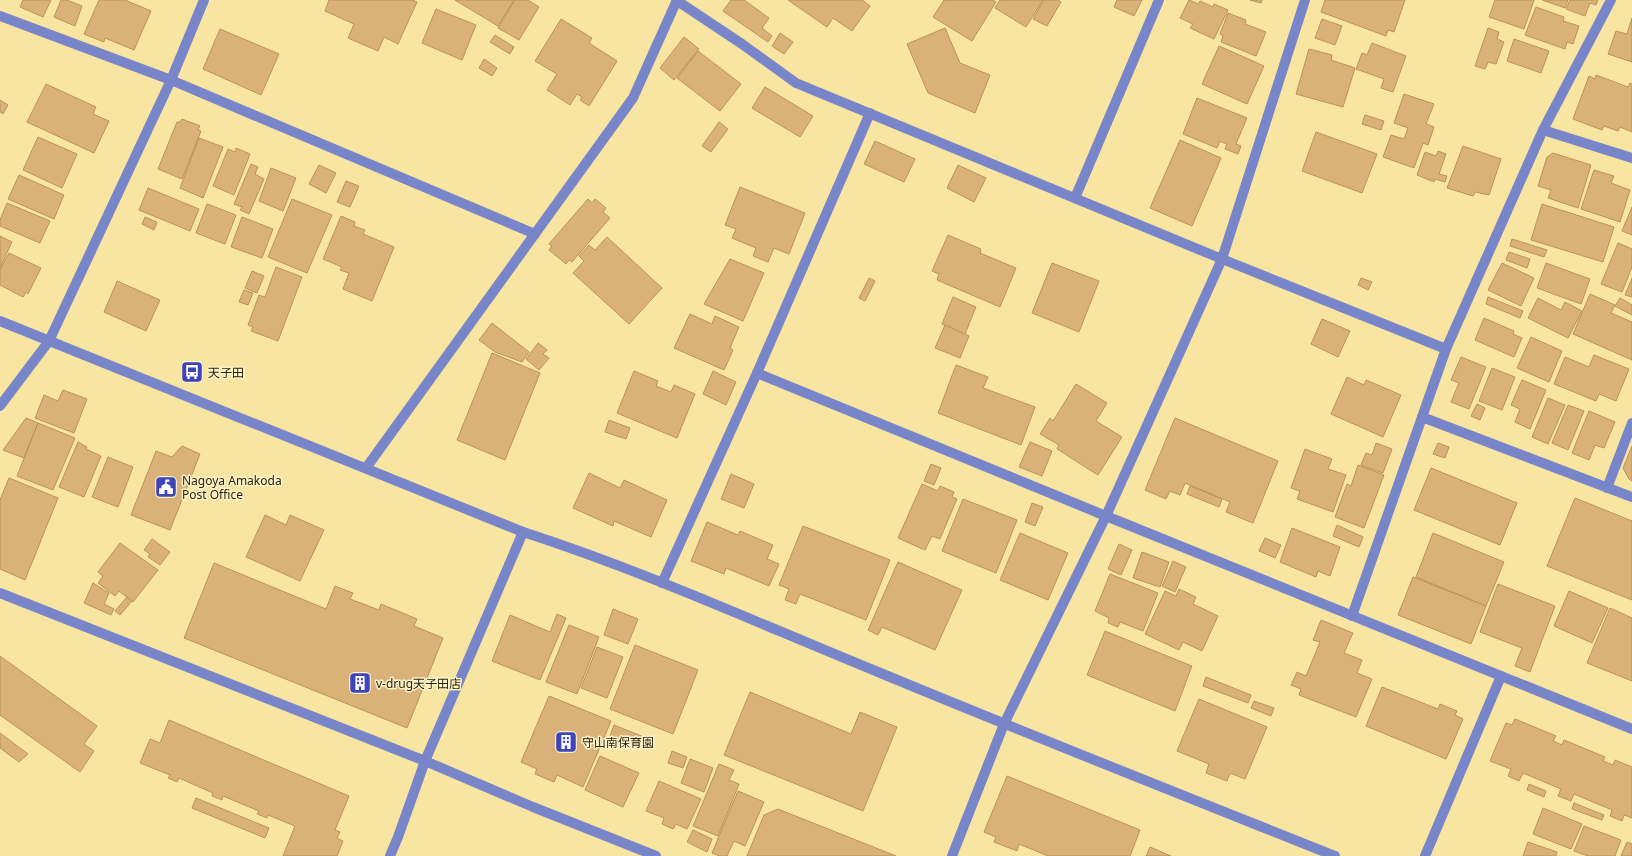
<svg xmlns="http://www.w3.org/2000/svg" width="1632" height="856" font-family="'Noto Sans','Noto Sans JP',sans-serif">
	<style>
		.building { fill: #dab178; stroke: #ba9259 }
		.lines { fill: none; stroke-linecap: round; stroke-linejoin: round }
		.minor { stroke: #7886c9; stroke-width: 10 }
		.labels { text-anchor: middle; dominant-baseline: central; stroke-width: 3; stroke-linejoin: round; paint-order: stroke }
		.poi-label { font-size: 12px; fill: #2a2307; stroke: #fdf2ca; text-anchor: start }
	</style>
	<rect width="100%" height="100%" fill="#f8e5a1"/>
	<g class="building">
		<polygon points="23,0 51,0 43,17 20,7"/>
		<polygon points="61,0 67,0 82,6 75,26 54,17"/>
		<polygon points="99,0 125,0 151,11 134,50 105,38 104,42 84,34"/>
		<polygon points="329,0 412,0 417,2 398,44 384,37 378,51 348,38 354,24 325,11"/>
		<polygon points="455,0 514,0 498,26"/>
		<polygon points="515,0 528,0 539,7 519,40 498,28"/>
		<polygon points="731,0 744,0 769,18 762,28 772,36 768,42 723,11"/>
		<polygon points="788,0 862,0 870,6 852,31 833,18 827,27"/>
		<polygon points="944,0 992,0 996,2 972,41 933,17"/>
		<polygon points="1000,0 1043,0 1026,27 995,8"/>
		<polygon points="1044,0 1058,0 1061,2 1047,26 1033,19"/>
		<polygon points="1117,0 1142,0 1134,16 1114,7"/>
		<polygon points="1189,0 1198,4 1200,1 1213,7 1214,4 1228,10 1214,39 1190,28 1193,24 1180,18"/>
		<polygon points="1250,0 1262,0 1261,3"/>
		<polygon points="1325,0 1405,0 1394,32 1388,30 1386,36 1321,12"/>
		<polygon points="1495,0 1534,0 1524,29 1489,17"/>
		<polygon points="1542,0 1568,0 1565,8"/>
		<polygon points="1570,0 1598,0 1596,5 1590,3 1585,16 1566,9"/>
		<polygon points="1536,7 1564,17 1563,21 1579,26 1573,44 1567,42 1565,49 1525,35"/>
		<polygon points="436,9 476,25 462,60 422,43"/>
		<polygon points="1228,13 1246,20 1245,24 1266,32 1256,56 1221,42 1223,36 1220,34"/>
		<polygon points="1632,18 1632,62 1608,54 1616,31 1627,34"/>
		<polygon points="561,19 592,38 589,43 617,61 589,106 580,100 582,97 577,94 570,105 547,90 557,74 535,61"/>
		<polygon points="1322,19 1342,26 1335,45 1315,38"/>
		<polygon points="945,28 960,63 990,75 975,113 928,93 907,44"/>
		<polygon points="1488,28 1499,32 1497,39 1504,42 1496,64 1488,62 1485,69 1475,66"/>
		<polygon points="220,29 279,54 261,95 203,69"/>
		<polygon points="780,33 793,42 784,54 772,46"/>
		<polygon points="495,35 514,47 510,54 490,42"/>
		<polygon points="684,37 699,49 674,80 660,68"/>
		<polygon points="1514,39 1549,51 1541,73 1507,61"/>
		<polygon points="1372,43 1406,56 1393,92 1381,88 1384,79 1356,69 1362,53 1367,55"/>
		<polygon points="1219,46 1264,66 1247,104 1202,84"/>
		<polygon points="1309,49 1332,55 1331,60 1355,68 1343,107 1296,94"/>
		<polygon points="698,51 741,84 720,111 677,78"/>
		<polygon points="484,59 497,68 492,76 479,68"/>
		<polygon points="1596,75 1628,87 1630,83 1632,84 1632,132 1620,127 1618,131 1604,126 1602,130 1573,119 1589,76 1595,79"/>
		<polygon points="46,84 96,107 93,114 109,121 94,153 27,122"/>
		<polygon points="765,87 813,116 800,137 752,108"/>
		<polygon points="1404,94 1434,104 1426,124 1434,127 1428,145 1423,143 1414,168 1383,157 1391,135 1404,139 1408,128 1394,123"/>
		<polygon points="1197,98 1247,118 1236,144 1241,146 1238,154 1225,149 1227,144 1220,141 1217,148 1183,134"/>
		<polygon points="0,100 8,105 3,114 0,112"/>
		<polygon points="1365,115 1384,121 1381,130 1362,124"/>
		<polygon points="182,119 200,126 198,130 201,131 182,179 158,169 177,122 180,122"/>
		<polygon points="719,122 728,129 711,152 702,146"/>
		<polygon points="1316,132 1377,154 1362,193 1302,171"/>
		<polygon points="38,137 77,154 62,188 23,170"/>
		<polygon points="199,138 223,147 203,198 180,188"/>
		<polygon points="1180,140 1221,158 1192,226 1150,208"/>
		<polygon points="875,141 915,159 904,182 864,164"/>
		<polygon points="1463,146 1501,159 1489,195 1475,192 1473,196 1447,188"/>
		<polygon points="236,148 250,154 234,195 213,186 228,149 235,152"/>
		<polygon points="1438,151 1446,154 1439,174 1447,176 1445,182 1435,179 1434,182 1417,175 1425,152 1436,156"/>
		<polygon points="1553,153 1591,165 1578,208 1548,198 1551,190 1538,186 1547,157"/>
		<polygon points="251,164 258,167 255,174 264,179 249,214 240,210 242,207 234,204"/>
		<polygon points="319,165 336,173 326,193 309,184"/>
		<polygon points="958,165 986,178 974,202 947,188"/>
		<polygon points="271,168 296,178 283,211 259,201"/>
		<polygon points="1594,170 1614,176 1611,183 1630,190 1620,222 1581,209"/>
		<polygon points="19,175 64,195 54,219 8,199"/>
		<polygon points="346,181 359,186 350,207 337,202"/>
		<polygon points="740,187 805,213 789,254 774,248 768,262 753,256 756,248 732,238 736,229 725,225"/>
		<polygon points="148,188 199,209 190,231 139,210"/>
		<polygon points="292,199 332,215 307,273 268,257"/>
		<polygon points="588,199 592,203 595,199 606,208 603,212 610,218 572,262 569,260 566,264 549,250 552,246 549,244"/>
		<polygon points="7,203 50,221 40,243 0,226 0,220"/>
		<polygon points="207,204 236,215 225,244 196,233"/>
		<polygon points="1542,204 1614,227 1603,262 1531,240"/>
		<polygon points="1632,207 1632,235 1622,231"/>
		<polygon points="341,216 355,222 354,226 365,230 363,234 394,247 372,301 343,289 349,273 340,270 342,267 323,259"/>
		<polygon points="145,217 157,222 154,230 142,224"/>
		<polygon points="242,217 273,229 262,258 231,247"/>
		<polygon points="948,235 981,249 980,253 1016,268 1000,307 937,280 939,274 932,271"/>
		<polygon points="0,236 12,242 0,268"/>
		<polygon points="607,237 662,288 629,324 573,273 584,261 579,256 589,245 595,250"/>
		<polygon points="1512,239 1547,250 1544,257 1510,246"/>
		<polygon points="1618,243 1632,249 1632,267 1622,292 1601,284"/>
		<polygon points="1509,252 1530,259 1527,268 1506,260"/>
		<polygon points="9,253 41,268 28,294 26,292 23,297 0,285 0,270"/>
		<polygon points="730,259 764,273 743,321 704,304"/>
		<polygon points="1052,263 1099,281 1079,332 1032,313"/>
		<polygon points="1502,263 1534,278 1521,306 1488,290"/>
		<polygon points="1546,263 1590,279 1581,304 1537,288"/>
		<polygon points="276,267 302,277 278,341 251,331 253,327 248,325 259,295 265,297"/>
		<polygon points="252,271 264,276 257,293 245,288"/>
		<polygon points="869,278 875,281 865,301 859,298"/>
		<polygon points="1361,278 1372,282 1368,290 1358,285"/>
		<polygon points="1632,278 1632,297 1625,295"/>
		<polygon points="117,281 160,300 146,331 104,312"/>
		<polygon points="244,290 253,293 248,305 239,302"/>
		<polygon points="1590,294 1615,305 1611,313 1632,322 1632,360 1573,334"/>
		<polygon points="953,297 976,307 965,334 942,324"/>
		<polygon points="1488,297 1523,311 1520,318 1486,304"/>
		<polygon points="1538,298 1561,310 1565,302 1582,311 1568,338 1528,318"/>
		<polygon points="1620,298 1632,305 1632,315 1615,306"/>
		<polygon points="690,314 712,324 715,316 739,327 730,348 733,350 724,370 674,348"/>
		<polygon points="1484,318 1514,331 1513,334 1522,338 1514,357 1475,340"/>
		<polygon points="1322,319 1350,331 1338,357 1311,344"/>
		<polygon points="492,323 529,352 522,362 495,352 479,340"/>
		<polygon points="945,325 969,336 960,358 935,348"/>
		<polygon points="1531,337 1562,351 1549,382 1517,368"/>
		<polygon points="538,343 547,350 543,354 549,358 539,370 526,359"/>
		<polygon points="492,353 540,373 505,460 457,440"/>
		<polygon points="1594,355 1629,369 1616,401 1599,394 1596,401 1554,384 1565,357 1589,367"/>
		<polygon points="1461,357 1486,367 1469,409 1451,402 1459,383 1451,380"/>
		<polygon points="956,365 988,377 983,388 1035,407 1021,445 938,413"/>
		<polygon points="1492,368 1515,377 1502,410 1479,401"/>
		<polygon points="634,371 658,381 656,386 671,392 674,385 695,394 677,438 617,413"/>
		<polygon points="713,371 736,382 726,405 703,394"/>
		<polygon points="1347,377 1364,385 1366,380 1401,395 1383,437 1331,414"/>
		<polygon points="1522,380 1546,390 1530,429 1515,422 1520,409 1511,405"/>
		<polygon points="1076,384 1107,403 1096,421 1122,437 1098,475 1057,449 1059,445 1040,434 1050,418 1053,421"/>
		<polygon points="63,390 87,399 74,433 35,418 44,395 58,401"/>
		<polygon points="1548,398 1565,405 1548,444 1532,437"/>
		<polygon points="1477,404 1485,408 1480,420 1471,416"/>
		<polygon points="1568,405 1584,411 1568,450 1552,443"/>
		<polygon points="1589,411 1615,422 1604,448 1595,445 1589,460 1572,453"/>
		<polygon points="26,418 38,423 24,458 3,450"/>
		<polygon points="1175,418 1278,461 1253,523 1226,512 1230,502 1185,483 1180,495 1170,491 1166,499 1145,490"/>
		<polygon points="609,420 630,428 626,439 605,432"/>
		<polygon points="38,423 75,438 53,490 17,476"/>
		<polygon points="78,442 87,447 86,449 101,456 84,497 59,487"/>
		<polygon points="1030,442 1052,451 1042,476 1019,467"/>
		<polygon points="1376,443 1392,449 1383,473 1361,465 1366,453 1372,455"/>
		<polygon points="1438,443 1449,447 1445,458 1433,454"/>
		<polygon points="182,446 200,454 170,530 131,515 156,451 172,457"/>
		<polygon points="1632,446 1632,481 1629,479 1623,468"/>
		<polygon points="1305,449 1332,459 1328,469 1346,475 1333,512 1297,499 1300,491 1291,488"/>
		<polygon points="108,457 133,467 118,507 92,497"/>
		<polygon points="931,464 941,468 934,485 924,481"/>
		<polygon points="1358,465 1384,475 1364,528 1335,517 1347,484 1351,486"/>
		<polygon points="1431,468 1517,503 1500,545 1414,510"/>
		<polygon points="589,473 620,488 624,480 667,500 651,537 614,521 613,526 573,508"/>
		<polygon points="731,474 754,484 744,508 721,499"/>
		<polygon points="9,478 58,498 25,580 0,569 0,500"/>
		<polygon points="922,484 938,491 940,486 954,492 952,497 957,499 940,539 932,536 925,550 898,538"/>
		<polygon points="1190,486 1222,499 1219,507 1187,494"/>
		<polygon points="1575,498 1632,521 1632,600 1547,566"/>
		<polygon points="963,499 1017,520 996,573 942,551"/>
		<polygon points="1032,503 1043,507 1035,526 1025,522"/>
		<polygon points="265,515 286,525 290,515 324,530 300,581 246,557"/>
		<polygon points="707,522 738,535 740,531 773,545 767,559 779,564 769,586 726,568 724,574 691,561"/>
		<polygon points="1337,525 1363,537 1359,547 1333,536"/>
		<polygon points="803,526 890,560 866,620 800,594 796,604 785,600 789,589 779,585"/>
		<polygon points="1292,528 1340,547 1330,576 1318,571 1316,577 1280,562"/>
		<polygon points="1020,533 1068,553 1048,600 1000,580"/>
		<polygon points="1433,533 1504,562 1486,606 1416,577"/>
		<polygon points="1265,538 1281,545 1275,558 1259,551"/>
		<polygon points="152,539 170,552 160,565 148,557 150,554 144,550"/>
		<polygon points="120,543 158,570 133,602 119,591 115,596 98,583 103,576 98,572"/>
		<polygon points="1119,544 1132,550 1121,575 1108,569"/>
		<polygon points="1142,552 1169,562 1160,587 1133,578"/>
		<polygon points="1173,561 1186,567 1175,592 1162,586"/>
		<polygon points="898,562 962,590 935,650 882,627 878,635 868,630"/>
		<polygon points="214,563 326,609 335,586 353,593 350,599 379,610 381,604 417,619 414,626 443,638 407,728 184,638"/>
		<polygon points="1110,574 1158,593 1143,631 1120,622 1118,627 1108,623 1109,618 1095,611"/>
		<polygon points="1413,577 1486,606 1471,644 1398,615"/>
		<polygon points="93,583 109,593 104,604 114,609 111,615 84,603"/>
		<polygon points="1498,584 1555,606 1530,672 1515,666 1522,648 1480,632"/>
		<polygon points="1179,589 1196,597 1193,604 1218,616 1202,651 1183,642 1179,650 1145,634 1165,591 1176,596"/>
		<polygon points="1569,591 1608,608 1592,643 1554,626"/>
		<polygon points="127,597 132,601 120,615 115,611"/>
		<polygon points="1610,608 1632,618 1632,681 1587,663"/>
		<polygon points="613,609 638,619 628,644 604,635"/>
		<polygon points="557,614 566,618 540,680 492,661 510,615 550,632"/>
		<polygon points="1321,620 1353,633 1344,653 1362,660 1357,673 1372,679 1356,717 1299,695 1301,689 1291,685 1297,672 1306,676 1320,642 1313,640"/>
		<polygon points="569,625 599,637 577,694 546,682"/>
		<polygon points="1105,631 1192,666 1175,711 1087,675"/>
		<polygon points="635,645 698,670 673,734 610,709"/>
		<polygon points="597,647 623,657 607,698 581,688"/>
		<polygon points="0,656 97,726 84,744 94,751 80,772 0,715"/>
		<polygon points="1206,677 1251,695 1248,703 1203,686"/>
		<polygon points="1382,687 1438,709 1440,704 1457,711 1455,715 1463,719 1446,759 1366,726"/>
		<polygon points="750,692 851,734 860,712 897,727 863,811 724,755"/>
		<polygon points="549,696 611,721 583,787 557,775 554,782 535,774 537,769 521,762"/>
		<polygon points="1199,699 1267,727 1245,779 1230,773 1227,781 1206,773 1209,764 1177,751"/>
		<polygon points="1254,701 1274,708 1271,716 1251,708"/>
		<polygon points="1515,719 1556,736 1553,741 1562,745 1564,740 1605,757 1603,761 1613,765 1615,760 1632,767 1632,818 1624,815 1622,821 1610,816 1612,810 1574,794 1571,801 1558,796 1561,789 1523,773 1519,781 1508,776 1511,769 1490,761 1506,723 1512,725"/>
		<polygon points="169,720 349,796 335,830 340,832 337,838 343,841 337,856 283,856 295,826 268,815 267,818 257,814 259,811 223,796 222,800 212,796 213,793 179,778 177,782 168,778 170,775 140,763 150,739 160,743"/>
		<polygon points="614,725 644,737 641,744 627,739 626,743 610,736"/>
		<polygon points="0,733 28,754 19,762 0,748"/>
		<polygon points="672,751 687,757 683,768 668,763"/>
		<polygon points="600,756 639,773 623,807 585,790"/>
		<polygon points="690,759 713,768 704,792 681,783"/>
		<polygon points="719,764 734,770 729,780 739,784 718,836 693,826"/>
		<polygon points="1007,776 1140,830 1130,856 1048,856 1019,844 1017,851 994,842 996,837 984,832"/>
		<polygon points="659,781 701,799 687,829 676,824 673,829 662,824 664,818 646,811"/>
		<polygon points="1529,784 1546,791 1544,797 1527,790"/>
		<polygon points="738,791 764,802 745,846 734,841 727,856 720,856 712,853"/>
		<polygon points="196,798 269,828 265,838 192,808"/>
		<polygon points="1574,803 1604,815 1602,820 1572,809"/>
		<polygon points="1543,808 1582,824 1571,849 1533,834"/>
		<polygon points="778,809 896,856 747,856 764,815"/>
		<polygon points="1584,826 1621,840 1615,856 1588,856 1574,851"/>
		<polygon points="693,830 712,839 707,852 687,842"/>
		<polygon points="1528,842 1557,852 1556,856 1523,856"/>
		<polygon points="1627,842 1632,844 1632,856 1621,856"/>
		<polygon points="1150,847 1171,856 1146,856"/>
	</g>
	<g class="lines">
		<g class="minor">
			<polyline points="676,0 742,44 796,83 1222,259 1446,349"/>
			<polyline points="0,16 171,80 535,234"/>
			<polyline points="1543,130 1632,158"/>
			<polyline points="1075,198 1159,0"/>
			<path d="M0,321L523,532C644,571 760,624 878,672C1030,735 1182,795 1335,856"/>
			<polyline points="757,373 1106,516 1632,729"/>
			<polyline points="0,406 49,341 171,80 204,0"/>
			<polyline points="1422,417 1632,497"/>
			<polyline points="366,468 633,98 677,0"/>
			<polyline points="1607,488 1632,423"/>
			<polyline points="662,583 757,373 870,113"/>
			<polyline points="0,593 425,761 533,807 656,856"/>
			<polyline points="1352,616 1446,349 1543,130 1611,0"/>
			<polyline points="390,856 398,837 425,761 523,532"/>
			<polyline points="952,856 1004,724 1106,516 1222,259 1305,0"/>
			<polyline points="1425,856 1501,676"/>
		</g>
	</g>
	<defs>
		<g id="bus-square" transform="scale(1.15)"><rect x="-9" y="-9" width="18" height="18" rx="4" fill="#3e44b9" stroke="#fdf2ca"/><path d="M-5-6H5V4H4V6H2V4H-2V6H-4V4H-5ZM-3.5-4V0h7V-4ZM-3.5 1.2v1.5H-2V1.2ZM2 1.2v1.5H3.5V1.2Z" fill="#fff"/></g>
		<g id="civic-square" transform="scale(1.15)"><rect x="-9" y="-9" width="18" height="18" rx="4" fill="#3e44b9" stroke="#fdf2ca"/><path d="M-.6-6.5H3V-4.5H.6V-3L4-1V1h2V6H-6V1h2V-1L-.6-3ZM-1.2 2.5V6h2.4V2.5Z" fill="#fff"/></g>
		<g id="building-square" transform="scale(1.15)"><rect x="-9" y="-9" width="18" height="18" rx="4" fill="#3e44b9" stroke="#fdf2ca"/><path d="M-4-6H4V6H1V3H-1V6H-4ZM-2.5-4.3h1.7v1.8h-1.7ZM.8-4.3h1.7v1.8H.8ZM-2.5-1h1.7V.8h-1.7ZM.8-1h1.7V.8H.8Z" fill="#fff"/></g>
	</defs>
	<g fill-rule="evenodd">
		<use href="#bus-square" x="192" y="372"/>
		<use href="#civic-square" x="166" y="487"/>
		<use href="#building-square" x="360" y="683"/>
		<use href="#building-square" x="566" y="742"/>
	</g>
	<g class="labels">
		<g class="poi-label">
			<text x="208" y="372">天子田</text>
			<text x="182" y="480">Nagoya Amakoda<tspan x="182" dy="14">Post Office</tspan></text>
			<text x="376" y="683">v-drug天子田店</text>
			<text x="582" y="742">守山南保育園</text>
		</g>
	</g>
</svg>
